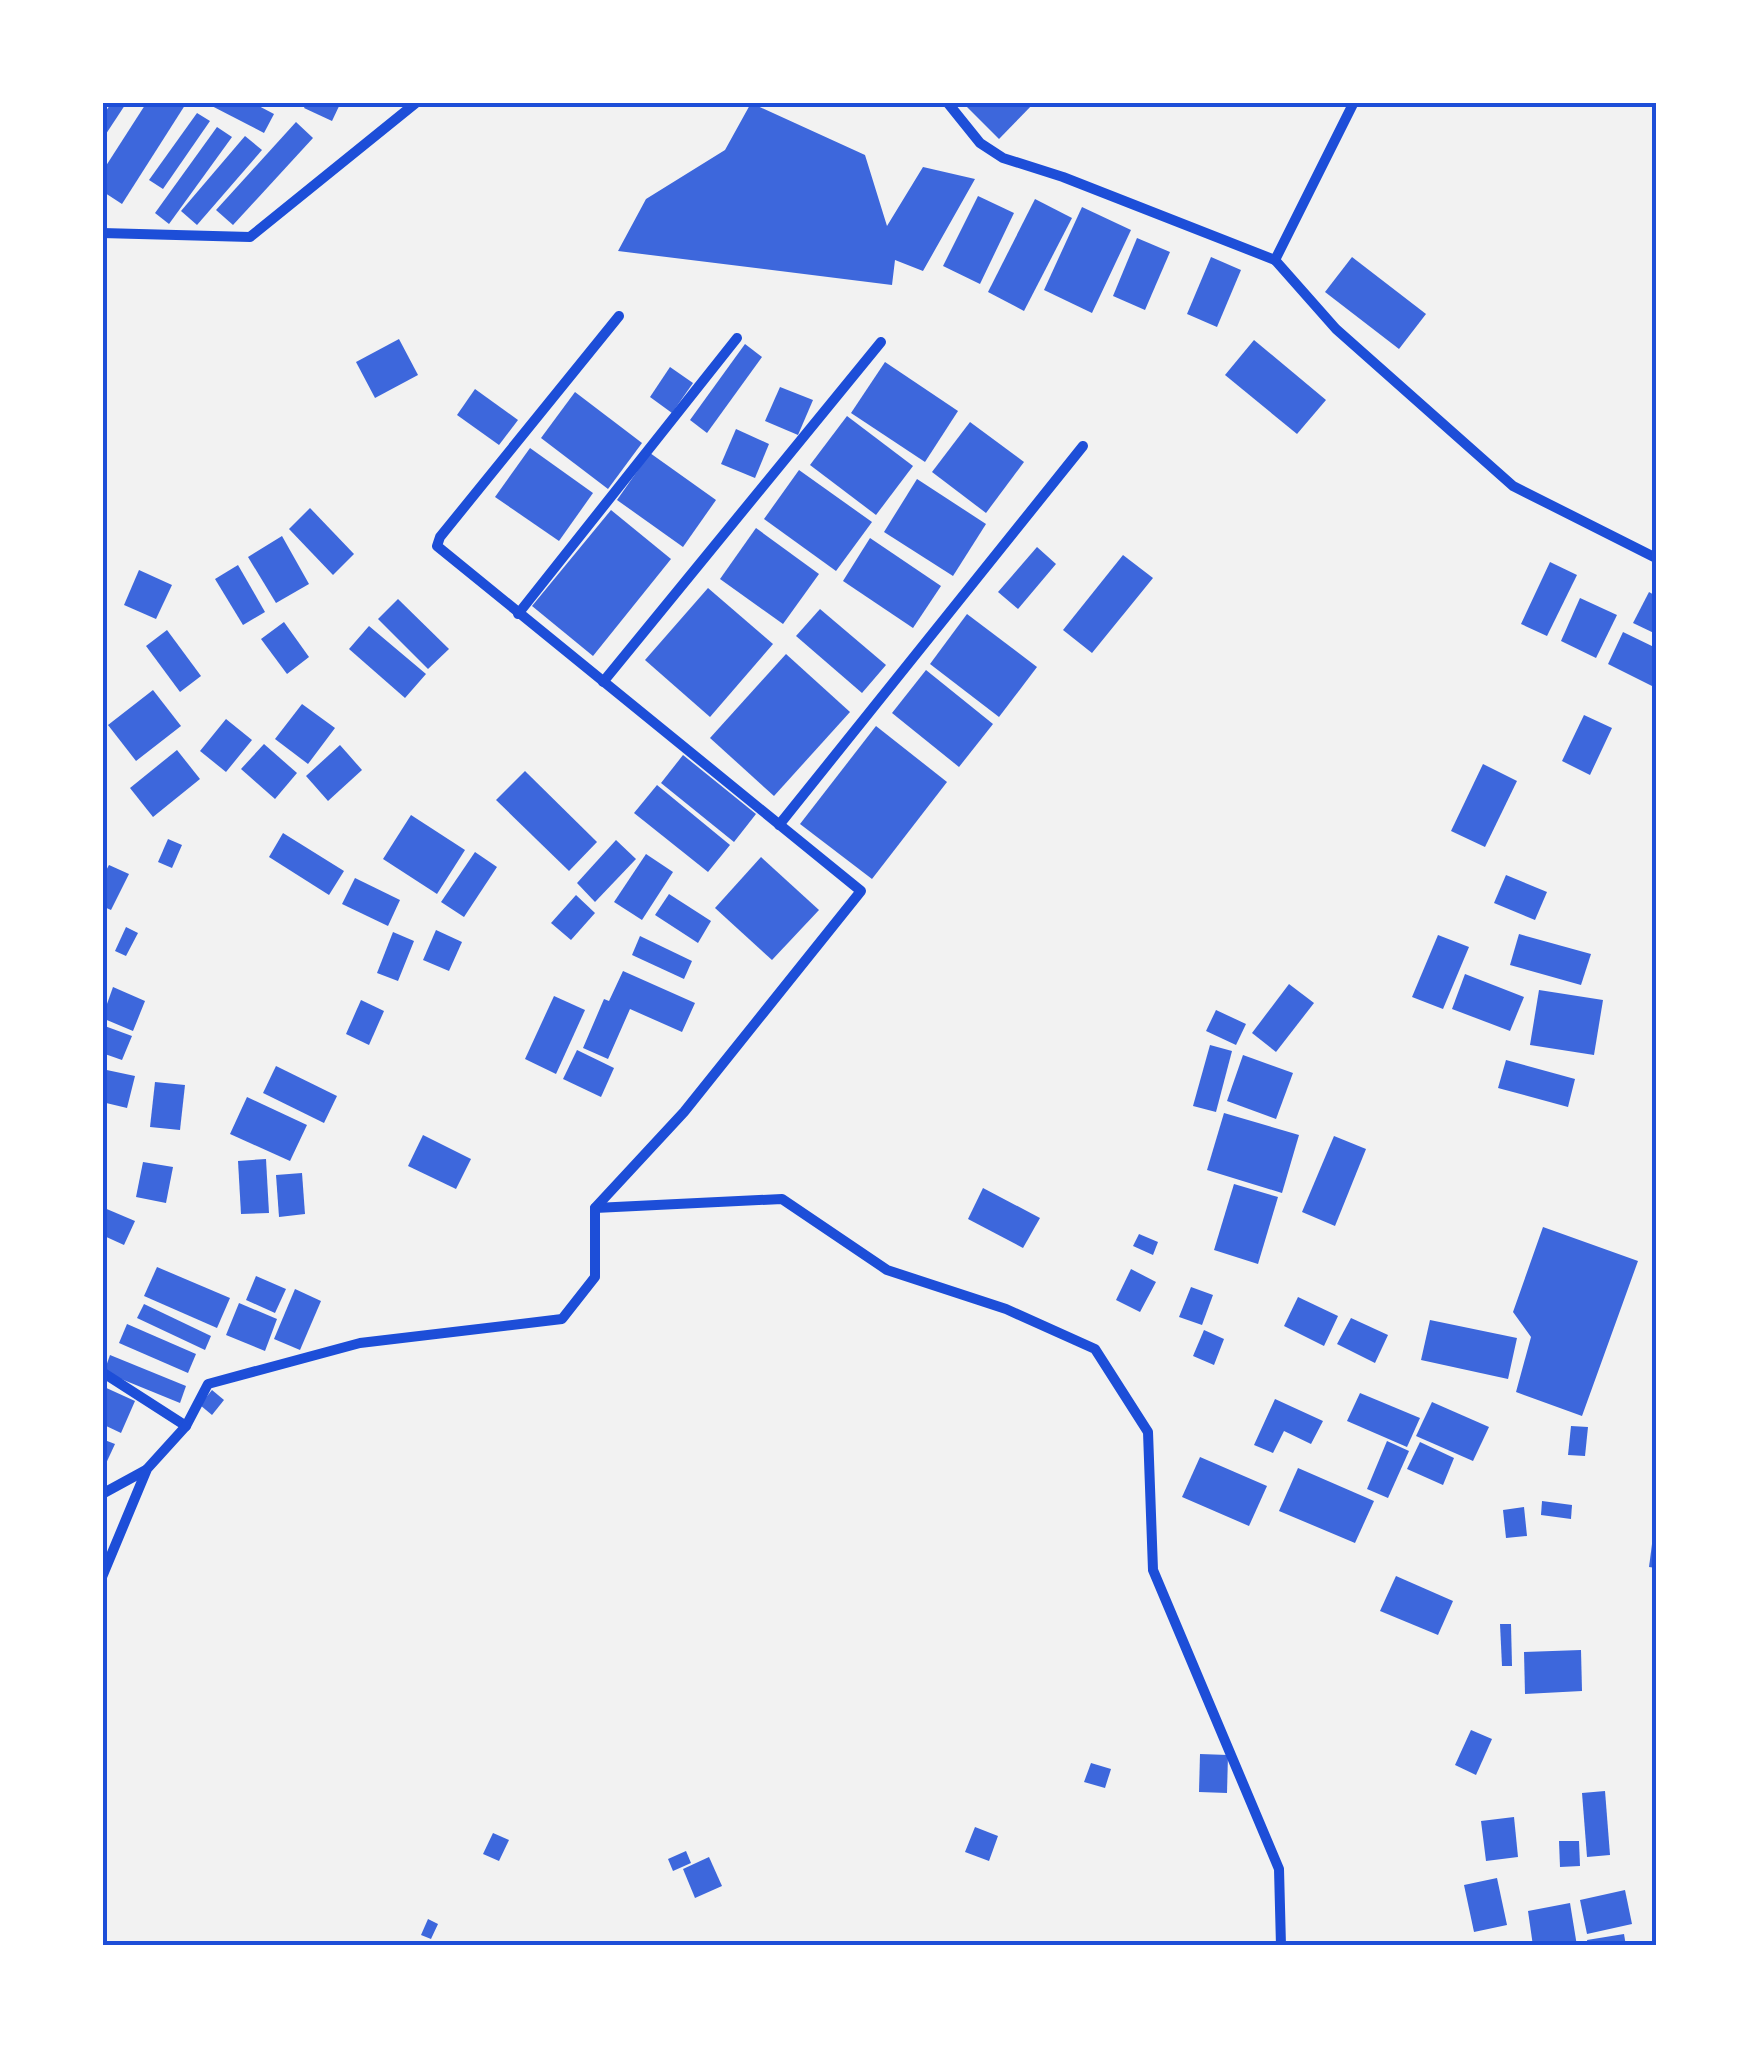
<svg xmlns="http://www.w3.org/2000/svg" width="1759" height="2048" font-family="'Noto Sans',sans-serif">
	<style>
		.building { fill: #3d67dc }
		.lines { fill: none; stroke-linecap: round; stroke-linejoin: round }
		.minor { stroke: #1d4ed8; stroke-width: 10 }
		.neatline { fill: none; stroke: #1d4ed8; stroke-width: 4 }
	</style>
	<rect width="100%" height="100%" fill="#f2f2f2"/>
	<g class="building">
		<polygon points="112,102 127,102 102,140 102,117"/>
		<polygon points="147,102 187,102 122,204 102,191 102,172"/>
		<polygon points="204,102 251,102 274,114 264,133"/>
		<polygon points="307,102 341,102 332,121 304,108"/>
		<polygon points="971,102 1035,102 999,139 967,107"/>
		<polygon points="751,103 865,155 887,226 923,167 975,179 923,271 895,260 892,285 618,251 646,199 725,150"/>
		<polygon points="197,113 210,121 163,189 149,180"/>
		<polygon points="296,122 313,138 233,225 216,210"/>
		<polygon points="217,127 232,137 169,224 155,213"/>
		<polygon points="245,136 262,150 197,225 181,211"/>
		<polygon points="978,196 1014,213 980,284 943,266"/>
		<polygon points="1035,199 1072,218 1024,311 988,292"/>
		<polygon points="1082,207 1131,230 1092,313 1044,290"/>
		<polygon points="1137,238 1170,252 1145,310 1113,296"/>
		<polygon points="1211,257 1241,270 1217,327 1187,314"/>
		<polygon points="1352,257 1426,314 1399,349 1325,292"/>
		<polygon points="399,339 418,375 375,398 356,362"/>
		<polygon points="1254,340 1326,400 1297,434 1225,375"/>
		<polygon points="745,344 762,357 707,433 690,420"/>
		<polygon points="885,362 958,411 925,462 851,413"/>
		<polygon points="670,367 693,383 672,413 650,397"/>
		<polygon points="780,387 813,400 798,435 765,421"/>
		<polygon points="475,389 518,420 499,445 457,415"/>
		<polygon points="575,392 642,443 608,489 541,438"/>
		<polygon points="847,416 913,466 876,515 810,465"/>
		<polygon points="970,422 1024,462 986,513 932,472"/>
		<polygon points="736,429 769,444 755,478 721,464"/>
		<polygon points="530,448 593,493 559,541 495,497"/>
		<polygon points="650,453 716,500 683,547 617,500"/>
		<polygon points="799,470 872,522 836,571 764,519"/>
		<polygon points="917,479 986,524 953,576 884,532"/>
		<polygon points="310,508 354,554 333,575 289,529"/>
		<polygon points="611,510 671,559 593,656 532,606"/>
		<polygon points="756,528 819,574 783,624 720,579"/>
		<polygon points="282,536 309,584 276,603 248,557"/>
		<polygon points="870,538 941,586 913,628 843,581"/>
		<polygon points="1037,547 1056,564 1018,609 998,592"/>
		<polygon points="1123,555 1153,578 1092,653 1063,630"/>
		<polygon points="1550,562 1577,575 1547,636 1521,624"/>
		<polygon points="238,565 265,612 243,625 215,579"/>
		<polygon points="139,570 172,585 156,619 124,605"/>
		<polygon points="708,588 773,644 710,717 645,660"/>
		<polygon points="1649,592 1656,596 1656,634 1633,623"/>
		<polygon points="1580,598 1617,615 1596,658 1561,641"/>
		<polygon points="398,599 449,649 428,669 378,619"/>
		<polygon points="820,609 886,665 862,693 796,636"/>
		<polygon points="967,614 1037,667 999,717 930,664"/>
		<polygon points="284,622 309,657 287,674 261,639"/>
		<polygon points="369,626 426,674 405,698 349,649"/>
		<polygon points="167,630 201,676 180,692 146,646"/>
		<polygon points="1623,632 1656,648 1656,688 1608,664"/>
		<polygon points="786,654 850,712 774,796 710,738"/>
		<polygon points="926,670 993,724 959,767 892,713"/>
		<polygon points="153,690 181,726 136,761 108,725"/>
		<polygon points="302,704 335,728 308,764 275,739"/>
		<polygon points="1584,715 1612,728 1590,775 1562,761"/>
		<polygon points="226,719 252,740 226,772 200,751"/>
		<polygon points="876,726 947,782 872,879 800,824"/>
		<polygon points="264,744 297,773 275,799 241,769"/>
		<polygon points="340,745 362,770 328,801 306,776"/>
		<polygon points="177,750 200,779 153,817 130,788"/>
		<polygon points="683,755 756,814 734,842 661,783"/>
		<polygon points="1483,764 1517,781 1485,847 1451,831"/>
		<polygon points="525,771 597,842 569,871 496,800"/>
		<polygon points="657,785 730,845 708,872 634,813"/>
		<polygon points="411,815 465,850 437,894 383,859"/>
		<polygon points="283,833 344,871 329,895 269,857"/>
		<polygon points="168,839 182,845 172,868 158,862"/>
		<polygon points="616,840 636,859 595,902 577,883"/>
		<polygon points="475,852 497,867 464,917 441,902"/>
		<polygon points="646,854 673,872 642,920 614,902"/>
		<polygon points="761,857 819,910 772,960 715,908"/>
		<polygon points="109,865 129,874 111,910 102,906 102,878"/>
		<polygon points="1506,875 1547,892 1535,920 1494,903"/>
		<polygon points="355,878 400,900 388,926 342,904"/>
		<polygon points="669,894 711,921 698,943 655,915"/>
		<polygon points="576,895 595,913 571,940 551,923"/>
		<polygon points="126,927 138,933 126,956 115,951"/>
		<polygon points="436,930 462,942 449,971 423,960"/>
		<polygon points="393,932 414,941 398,981 377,973"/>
		<polygon points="1519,934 1591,954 1581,985 1510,965"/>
		<polygon points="1438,935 1469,947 1443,1009 1412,997"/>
		<polygon points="640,936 692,961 684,979 632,955"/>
		<polygon points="623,971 695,1003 682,1032 630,1009 608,1059 583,1048 604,999 609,1001"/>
		<polygon points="1465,974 1524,997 1510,1031 1452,1009"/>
		<polygon points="1289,984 1314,1003 1276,1052 1252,1033"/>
		<polygon points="113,987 145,1001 133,1031 102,1018"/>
		<polygon points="1539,990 1603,1000 1594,1055 1530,1045"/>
		<polygon points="554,996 585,1010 556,1074 525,1059"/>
		<polygon points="361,1000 384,1011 369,1045 346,1034"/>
		<polygon points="1216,1010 1246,1024 1236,1045 1206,1031"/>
		<polygon points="102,1025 132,1036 122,1060 102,1053"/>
		<polygon points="1210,1045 1232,1051 1216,1112 1193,1106"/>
		<polygon points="577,1050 614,1068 601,1097 563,1079"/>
		<polygon points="1243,1055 1293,1073 1276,1119 1227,1101"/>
		<polygon points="1506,1060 1575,1079 1568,1107 1498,1088"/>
		<polygon points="276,1066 337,1096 324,1123 263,1093"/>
		<polygon points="102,1069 135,1076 127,1108 102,1102"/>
		<polygon points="155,1082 185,1085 180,1130 150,1127"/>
		<polygon points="247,1097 307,1125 290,1161 230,1134"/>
		<polygon points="1224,1113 1299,1135 1282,1193 1207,1170"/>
		<polygon points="423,1135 471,1159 456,1189 408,1166"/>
		<polygon points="1334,1136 1366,1149 1335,1226 1302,1212"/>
		<polygon points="266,1159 269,1213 241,1214 238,1161"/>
		<polygon points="143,1162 173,1167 166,1203 136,1197"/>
		<polygon points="302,1173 305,1214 279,1217 276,1175"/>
		<polygon points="1234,1184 1278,1197 1258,1264 1214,1250"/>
		<polygon points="983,1188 1040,1218 1023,1248 968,1219"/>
		<polygon points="102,1207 135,1221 124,1245 102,1235"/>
		<polygon points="1543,1227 1638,1261 1582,1416 1516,1392 1531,1337 1513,1312"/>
		<polygon points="1139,1234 1158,1242 1153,1255 1133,1246"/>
		<polygon points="157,1267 230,1298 217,1328 144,1296"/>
		<polygon points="1131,1269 1156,1282 1140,1312 1116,1300"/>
		<polygon points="256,1276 286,1289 275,1313 246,1300"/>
		<polygon points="1191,1287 1213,1295 1202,1325 1179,1317"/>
		<polygon points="295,1289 321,1301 300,1350 274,1339"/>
		<polygon points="1298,1297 1338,1316 1324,1346 1284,1326"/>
		<polygon points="239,1303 277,1319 265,1351 226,1335"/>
		<polygon points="144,1304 211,1336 205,1350 137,1318"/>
		<polygon points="1351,1318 1388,1335 1375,1363 1337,1344"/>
		<polygon points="1430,1320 1517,1338 1508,1379 1421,1360"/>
		<polygon points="127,1324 196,1354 188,1373 119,1343"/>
		<polygon points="1204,1330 1224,1339 1214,1365 1193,1356"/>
		<polygon points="110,1355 186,1386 180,1403 104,1372"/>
		<polygon points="102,1386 135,1401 121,1433 102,1424"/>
		<polygon points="212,1390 224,1400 212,1415 200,1405"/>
		<polygon points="1360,1393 1420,1418 1407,1447 1347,1421"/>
		<polygon points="1275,1399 1323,1421 1311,1444 1284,1431 1273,1453 1254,1445"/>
		<polygon points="1432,1402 1489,1427 1473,1461 1416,1436"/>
		<polygon points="1571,1426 1588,1427 1585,1456 1568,1455"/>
		<polygon points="102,1439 115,1444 102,1472"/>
		<polygon points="1387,1441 1409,1451 1388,1498 1367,1489"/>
		<polygon points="1420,1442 1454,1458 1443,1485 1407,1469"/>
		<polygon points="1200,1457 1267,1486 1249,1526 1182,1497"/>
		<polygon points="1298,1468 1374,1501 1355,1543 1279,1511"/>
		<polygon points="1542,1501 1572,1505 1571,1519 1541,1515"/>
		<polygon points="1524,1507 1527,1536 1506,1538 1503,1510"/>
		<polygon points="1654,1529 1656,1529 1656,1568 1649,1567"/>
		<polygon points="1396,1576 1453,1601 1438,1635 1380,1611"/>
		<polygon points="1500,1624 1511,1624 1512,1666 1502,1666"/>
		<polygon points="1581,1650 1582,1691 1525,1694 1524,1652"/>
		<polygon points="1471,1730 1492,1739 1476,1775 1455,1765"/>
		<polygon points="1200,1754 1228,1755 1227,1793 1199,1792"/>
		<polygon points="1091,1763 1111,1769 1105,1788 1084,1782"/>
		<polygon points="1605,1791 1610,1855 1587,1857 1582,1793"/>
		<polygon points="1514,1817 1518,1857 1486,1861 1481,1821"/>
		<polygon points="975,1827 998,1836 989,1861 965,1852"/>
		<polygon points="493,1833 509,1840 499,1861 483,1854"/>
		<polygon points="1559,1841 1579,1841 1580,1866 1560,1867"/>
		<polygon points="686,1851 691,1863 673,1871 668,1859"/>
		<polygon points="709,1857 722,1886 695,1898 683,1869"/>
		<polygon points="1497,1878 1507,1925 1474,1932 1464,1885"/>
		<polygon points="1625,1890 1632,1924 1587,1934 1580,1900"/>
		<polygon points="1570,1903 1577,1946 1533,1946 1528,1911"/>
		<polygon points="428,1919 438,1924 431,1939 421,1935"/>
		<polygon points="1624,1934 1626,1946 1588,1946 1587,1940"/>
	</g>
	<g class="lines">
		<g class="minor">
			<polyline points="947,102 980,143 1003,158 1063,177 1275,260"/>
			<polyline points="1354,102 1275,260 1336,329 1513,486 1656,558"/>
			<polyline points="102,233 250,237 417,102"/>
			<polyline points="518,614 737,338"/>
			<polyline points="603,682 881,342"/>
			<polyline points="779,825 1083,446"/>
			<polyline points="595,1208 782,1199 887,1270 1006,1309 1095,1349 1148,1432 1153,1570 1279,1869 1281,1946"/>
			<polyline points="102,1372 186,1426"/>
			<polyline points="102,1494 146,1470"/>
			<polyline points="102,1577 147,1469 186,1426 208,1384 360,1343 562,1319 595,1277 595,1208 684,1112 861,891 437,546 440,537 619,316"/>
		</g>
	</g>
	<rect width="1759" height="2048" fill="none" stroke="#ffffff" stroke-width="210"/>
	<rect x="105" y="105" width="1549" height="1838" class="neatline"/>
</svg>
